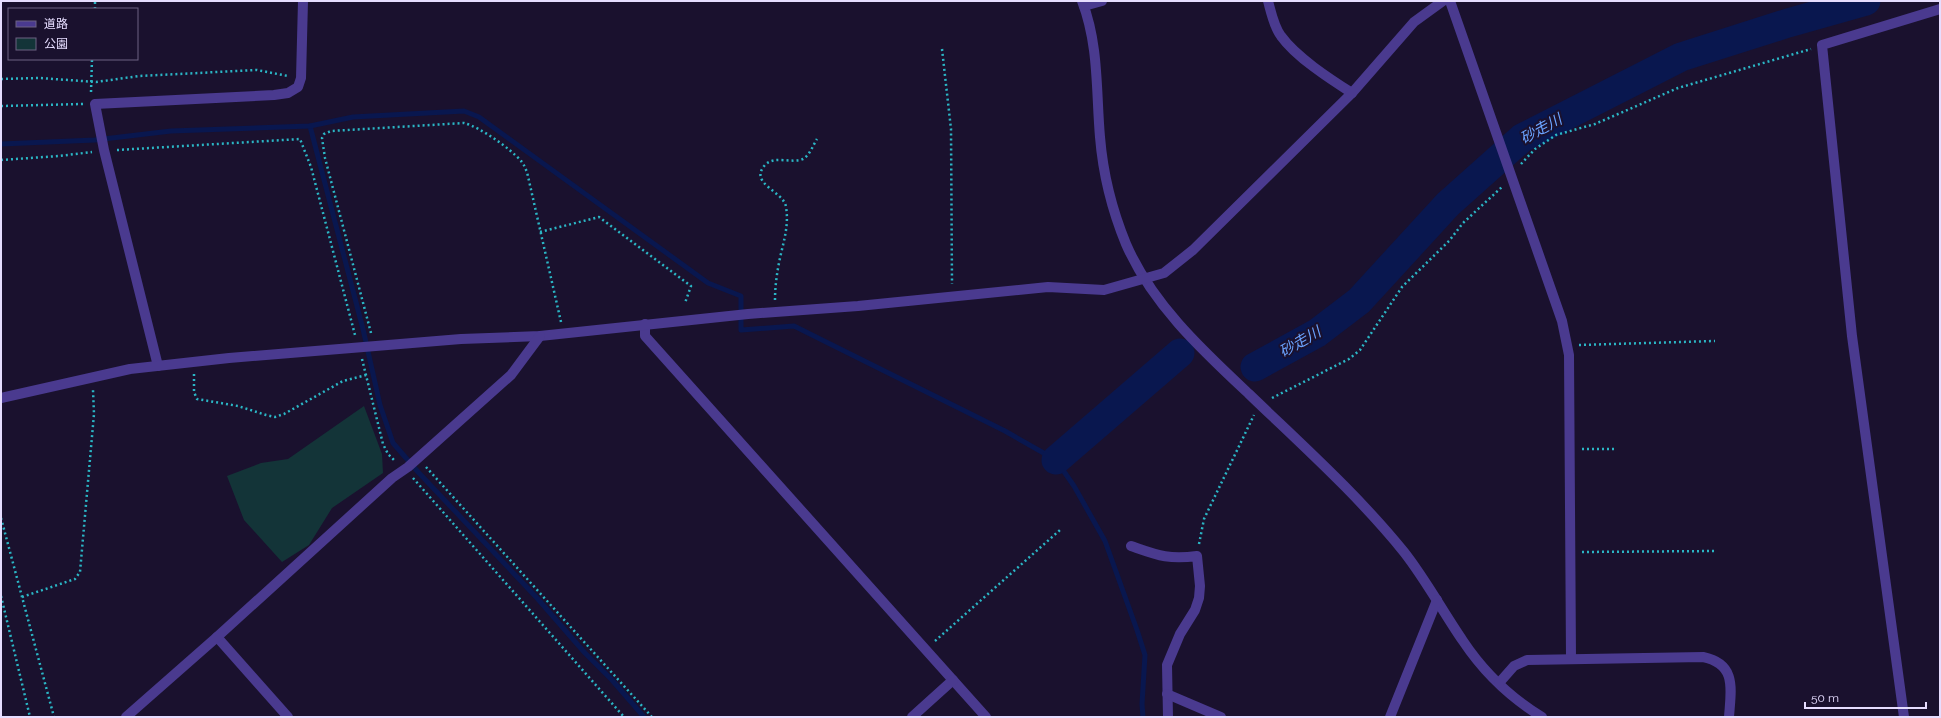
<svg xmlns="http://www.w3.org/2000/svg" width="1941" height="718" font-family="Raleway,'Noto Sans JP',sans-serif">
	<style>
		.green { fill: #133438 }
		.lines { fill: none; stroke-linecap: round; stroke-linejoin: round }
		.stream { stroke: #09174f; stroke-width: 5 }
		.river { stroke: #09174f; stroke-width: 29 }
		.path { stroke: #2bb6c5; stroke-width: 2.5; stroke-dasharray: 2 3; stroke-linecap: butt }
		.minor { stroke: #4a3a8f; stroke-width: 10 }
		.labels { text-anchor: middle; dominant-baseline: central; stroke-width: 4; stroke-linejoin: round; paint-order: stroke }
		.water-label { font-size: 15px; font-style: italic; fill: #6ba3ff; stroke: #1a112e }
	</style>
	<rect width="100%" height="100%" fill="#1a112e"/>
	<polygon class="green" points="364,406 382,454 383,473 332,508 309,545 282,562 244,520 227,476 261,463 288,459"/>
	<g class="lines">
		<g class="stream">
			<polyline points="310,126 363,329 380,405 393,443 419,473 537,598 585,653 612,680 644,717"/>
			<polyline points="1,144 95,140 171,131 310,126 353,117 464,111 479,117 708,283 741,296 741,330 794,326 1005,431 1056,460 1074,486 1105,541 1137,630 1145,655 1142,704 1143,717"/>
		</g>
		<g class="river">
			<polyline points="1255,367 1317,333 1359,301 1448,204 1522,138 1681,57 1788,23 1866,1"/>
			<polyline points="1056,460 1180,353"/>
		</g>
		<g class="path">
			<polyline points="95,9 95,1"/>
			<polyline points="942,49 951,129 952,284"/>
			<polyline points="1,79 40,78 96,82 139,76 257,70 288,76"/>
			<polyline points="91,92 92,59"/>
			<polyline points="1,106 83,104"/>
			<polyline points="117,150 300,139 311,167 355,335"/>
			<polyline points="1,160 59,156 92,152"/>
			<polyline points="1521,164 1535,149 1556,135 1595,124 1678,88 1811,49"/>
			<polyline points="540,232 599,217 691,286 685,303"/>
			<path d="M775,300C775,286 777,272 780,258C784,240 789,225 786,207C784,191 748,184 765,165C774,155 792,164 803,159C810,155 813,145 817,139"/>
			<path d="M371,333L325,158L322,138L324,134L331,131L464,123C480,127 511,149 521,161C524,164 525,168 527,172L561,322"/>
			<polyline points="1579,345 1715,341"/>
			<polyline points="362,359 383,444 388,454 395,461"/>
			<polyline points="194,374 194,392 197,399 238,406 266,415 275,417 284,414 343,381 366,375"/>
			<polyline points="1272,398 1349,359 1360,350 1402,287 1449,241 1463,223 1503,186"/>
			<polyline points="1582,449 1617,449"/>
			<polyline points="426,467 652,717"/>
			<polyline points="413,478 624,717"/>
			<polyline points="1,518 54,717"/>
			<polyline points="1199,544 1204,519 1254,415"/>
			<polyline points="1582,552 1717,551"/>
			<polyline points="1,596 30,717"/>
			<polyline points="22,597 75,579 80,572 94,414 93,390"/>
			<polyline points="935,641 1060,530"/>
		</g>
		<g class="minor">
			<path d="M1082,1C1099,45 1096,91 1100,137C1103,174 1112,210 1126,244C1152,304 1202,350 1249,394C1302,445 1358,495 1404,552C1426,580 1443,612 1463,641C1483,671 1511,698 1542,717"/>
			<path d="M1268,1C1271,12 1274,27 1281,36C1296,57 1330,79 1352,93"/>
			<polyline points="1450,1 1562,321 1569,355 1571,658"/>
			<polyline points="1084,6 1102,1"/>
			<polyline points="645,324 645,336 986,717"/>
			<polyline points="158,366 104,150 95,104 274,95 288,93 298,87 301,78 303,1"/>
			<polyline points="1,398 130,369 229,358 461,339 540,336 748,314 858,306 1048,287 1104,290 1164,273 1193,250 1352,93 1414,22 1443,1"/>
			<path d="M1131,546C1157,555 1168,560 1197,556L1200,586L1199,598L1195,610L1180,634L1167,665L1168,717"/>
			<polyline points="217,637 288,717"/>
			<path d="M1499,683L1514,666L1527,660L1703,657C1737,664 1731,689 1729,717"/>
			<polyline points="1167,694 1221,717"/>
			<polyline points="126,717 217,637 392,478 408,467 511,375 540,336"/>
			<polyline points="912,717 953,680"/>
			<polyline points="1390,717 1437,600"/>
			<polyline points="1904,717 1852,336 1822,45 1940,9"/>
		</g>
	</g>
	<g class="labels">
		<g class="water-label">
			<text transform="translate(1541 129) rotate(-29)">砂走川</text>
			<text transform="translate(1300 342) rotate(-30)">砂走川</text>
		</g>
	</g>
	<rect width="1941" height="718" fill="none" stroke="#e6ddff" stroke-width="4"/>
	<rect x="8" y="8" width="130" height="52" fill="#1a112e" stroke="#6c6382"/>
	<rect x="16" y="21" width="20" height="6" fill="#4a3a8f" stroke="#6c6382"/>
	<text x="44" y="28" font-size="12" fill="#e6ddff">道路</text>
	<rect x="16" y="38" width="20" height="12" fill="#133438" stroke="#6c6382"/>
	<text x="44" y="48" font-size="12" fill="#e6ddff">公園</text>
	<path d="M1805 702v6h121v-6" fill="none" stroke="#e6ddff" stroke-width="2"/>
	<text x="1811" y="702" font-size="12" fill="#e6ddff" stroke="#1a112e" stroke-width="3" paint-order="stroke">50 m</text>
</svg>
